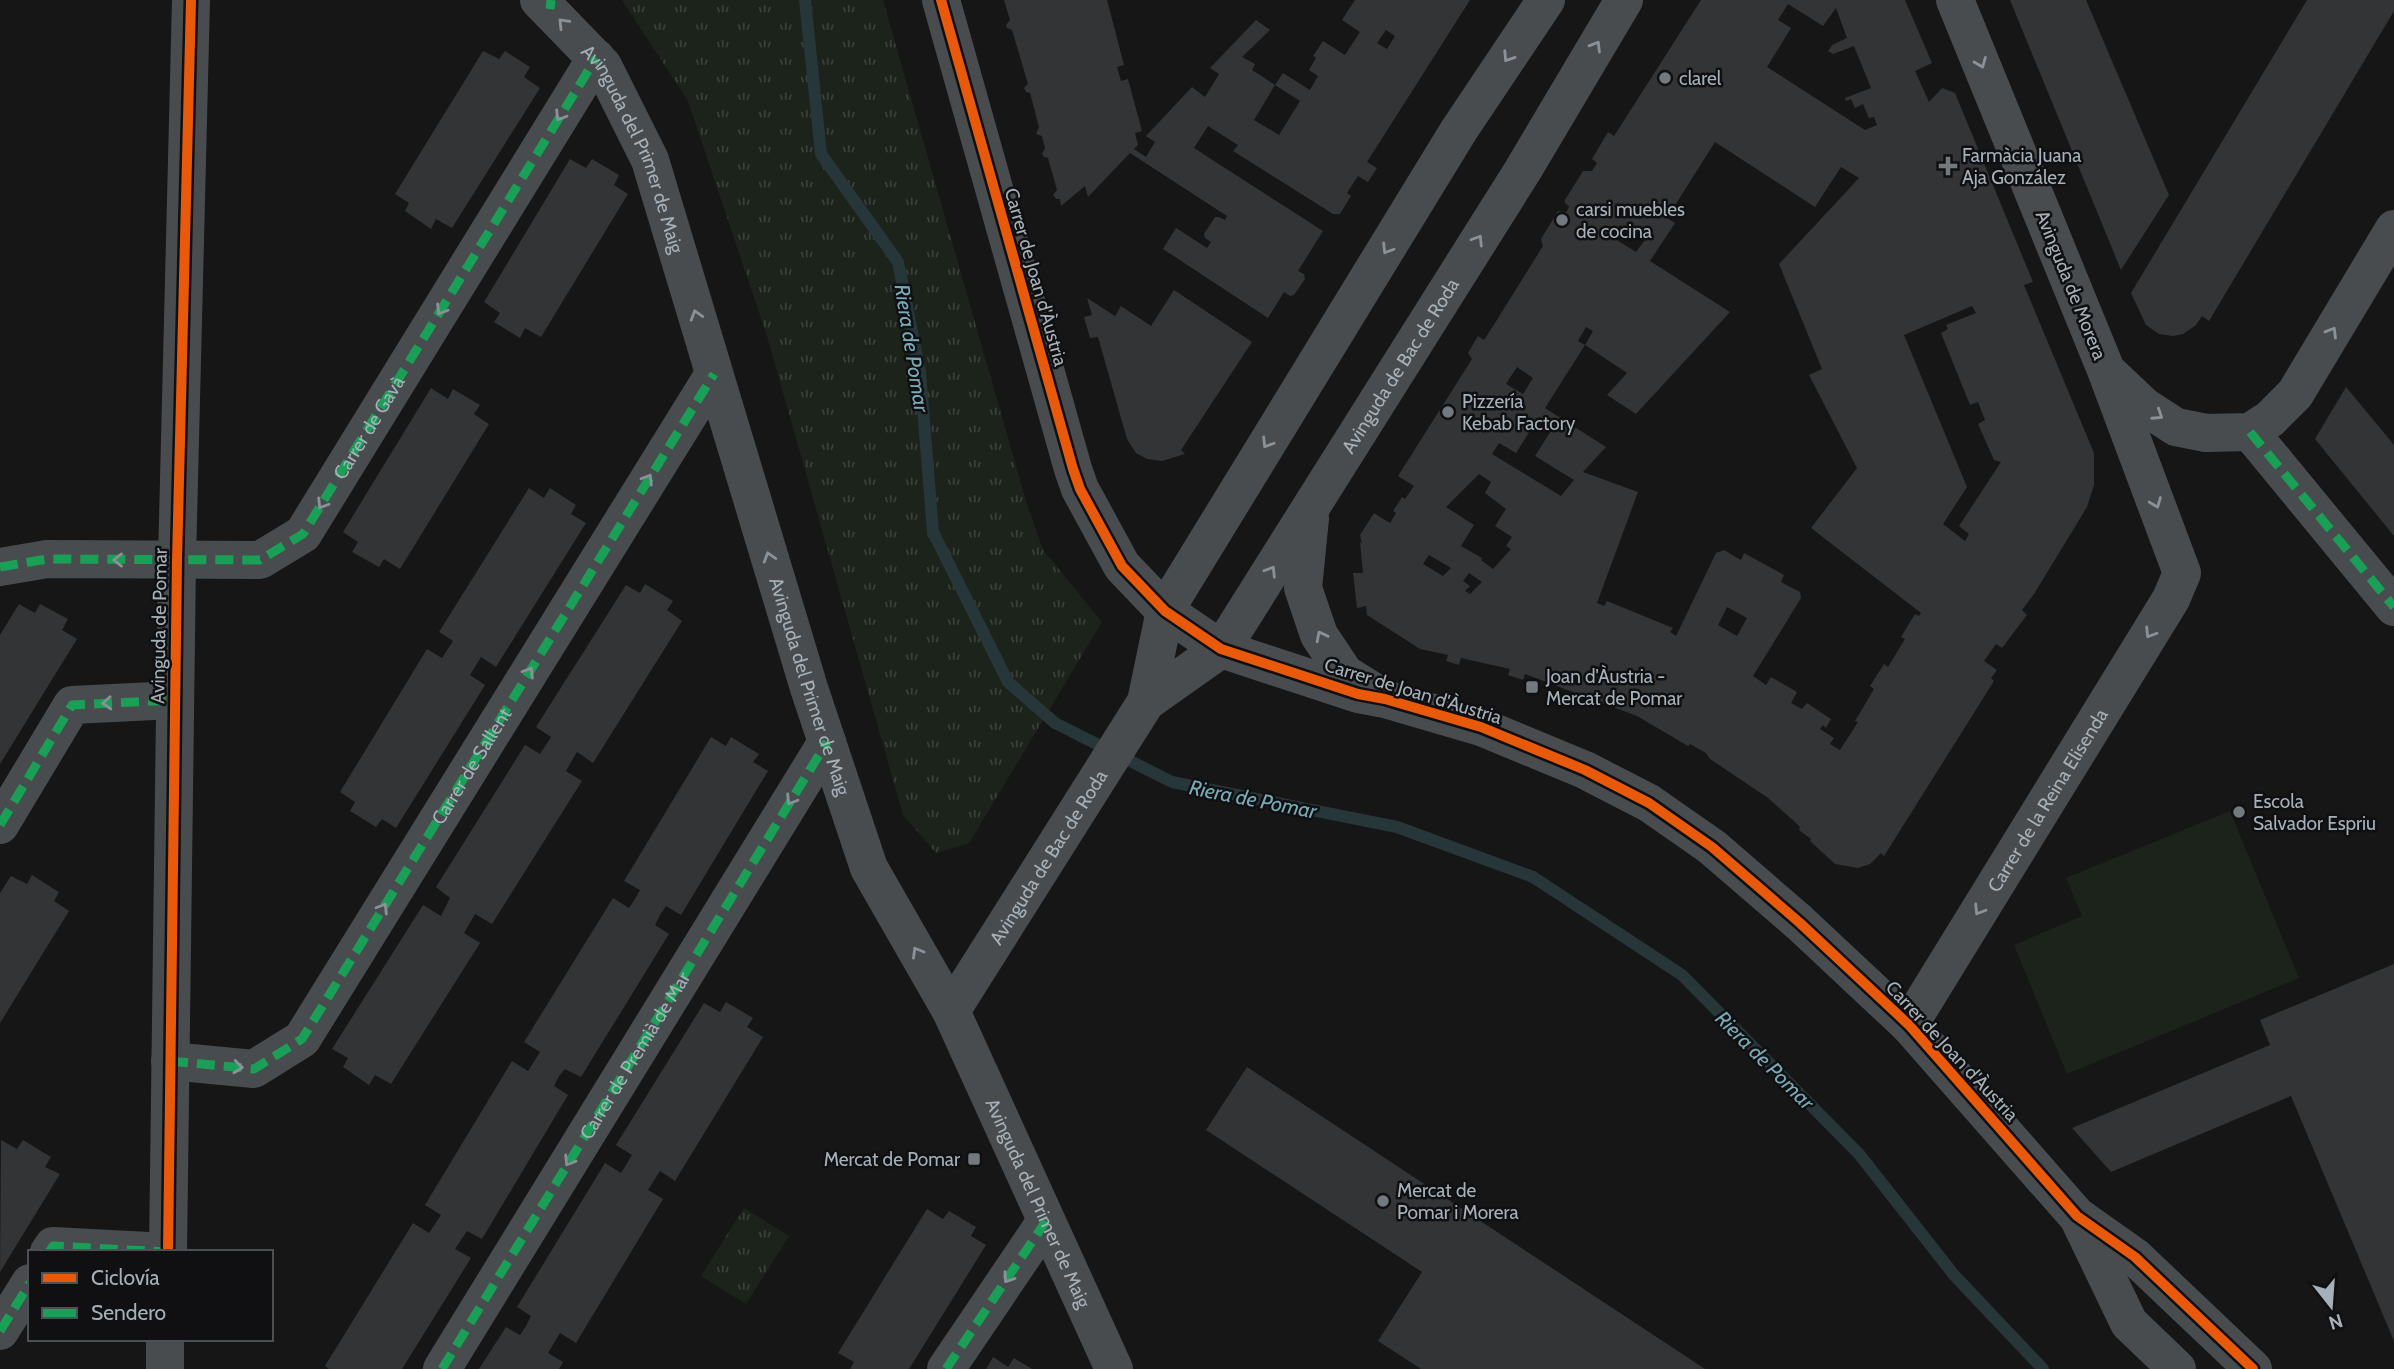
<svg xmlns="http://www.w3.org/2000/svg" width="2394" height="1369" font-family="Cabin,sans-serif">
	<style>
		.grass { fill: url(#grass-tufts) }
		.garden { fill: #1c231b }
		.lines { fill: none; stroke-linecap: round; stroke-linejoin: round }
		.stream { stroke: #273639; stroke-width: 12 }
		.building { fill: #333435; fill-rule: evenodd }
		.minor { stroke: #494c4f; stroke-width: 38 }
		.quiet { stroke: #1a9f57; stroke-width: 9; stroke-dasharray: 18 9; stroke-linecap: butt }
		.cycleway-casing { stroke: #101012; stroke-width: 15 }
		.cycleway { stroke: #e8590c; stroke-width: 10 }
		.oneway { stroke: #899298 }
		.poi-dot { fill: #737a7f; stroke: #101012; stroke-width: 2.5 }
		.labels { text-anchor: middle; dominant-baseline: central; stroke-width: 5; stroke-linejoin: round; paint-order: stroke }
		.poi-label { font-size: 19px; fill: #a5b0b8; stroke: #101012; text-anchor: start }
		.street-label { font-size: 19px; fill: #a5b0b8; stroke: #101012 }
		.water-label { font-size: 21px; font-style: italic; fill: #78abb7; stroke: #101012 }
	</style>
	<defs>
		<pattern id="grass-tufts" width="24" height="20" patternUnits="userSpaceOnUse" patternTransform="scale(1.75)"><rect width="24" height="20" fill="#1c231b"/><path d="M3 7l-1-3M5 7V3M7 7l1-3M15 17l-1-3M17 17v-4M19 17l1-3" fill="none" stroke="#3a403a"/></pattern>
	</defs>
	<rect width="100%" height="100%" fill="#161616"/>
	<g class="grass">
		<polygon points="622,0 883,0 1026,501 1043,550 1102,622 969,843 936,853 903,815 767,336 688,101"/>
		<polygon points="744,1208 789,1236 746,1304 701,1276"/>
	</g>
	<polygon class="garden" points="2230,811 2299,978 2067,1074 2014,945 2082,916 2066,878"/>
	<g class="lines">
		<polyline class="stream" points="805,0 821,154 898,262 920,372 933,532 1008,682 1055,723 1172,782 1397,827 1533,877 1682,975 1859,1154 1954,1275 2043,1369"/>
	</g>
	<g class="building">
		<path d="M1004,0H1107L1124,65L1117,67L1121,81L1128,79L1142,131L1135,133L1138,145L1134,149L1146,157L1155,142L1146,136L1192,87L1205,97L1219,74L1210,68L1256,20L1270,30L1242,57L1255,64L1252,70L1275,85L1283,73L1310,90L1318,76L1309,70L1316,58L1313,56L1323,41L1345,55L1360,32L1342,20L1355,0H1470L1367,162L1377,168L1368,182L1358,176L1347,193L1351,196L1340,214H1333L1233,151L1238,145L1208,126L1194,148L1323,231L1298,271L1304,274L1305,279L1294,295L1290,296L1284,292L1268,318L1163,249L1176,228L1207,248L1211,242L1205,238L1204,234L1215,217H1219L1225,220L1227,216L1130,153L1088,197L1085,186L1061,206L1060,199H1056L1053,195L1057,190L1048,158L1044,157L1042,154L1045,148L1042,136L1036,134L1039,127L1030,93L1026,92L1024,88L1028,84L1012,30L1007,28L1006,25L1010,20ZM1386,30L1395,36L1387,49L1377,43ZM1275,85L1300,101L1279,135L1254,120Z"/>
		<path d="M1701,0H1905L1932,63L1915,71L1929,102L1942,88L1955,93L2033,282L2024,285L2094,453V485L2087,507L2034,594L2022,610L2027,615L2002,648L1996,644L1984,661L1997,670L1991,678L1994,681L1884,856L1881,853L1870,864L1858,868L1835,864L1810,841L1811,839L1799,830L1800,827L1796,823L1768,798L1710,759L1706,753L1690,744L1688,746L1637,716L1525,674L1523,680L1508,675L1510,669L1461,658L1459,665L1446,661L1448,655L1420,649L1367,615L1366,606L1357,608L1353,573H1363L1360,542L1362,544L1360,535L1374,513L1390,523L1396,513L1393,511L1399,502L1402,497L1405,499L1414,486L1398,476L1472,359L1468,353L1478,336L1484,340L1495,323L1543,246L1541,239L1558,211L1566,212L1568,209L1569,206L1565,203V200L1583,171H1592L1597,163L1592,159L1608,132L1614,136ZM1788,4L1823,26L1836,8L1847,38L1832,45L1828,51L1833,54L1854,46L1871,88L1845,98L1846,101L1851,99L1855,108L1863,104L1869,118L1874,117L1877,125L1865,130L1767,67L1791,28L1778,20ZM1715,142L1815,207L1841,167L1859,178L1779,264L1822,369L1809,375L1857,468L1811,528L1921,613L1919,616L1915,614L1901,637L1905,639L1888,667L1884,664L1870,686L1874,689L1855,721L1858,722L1840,750L1830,744L1834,738L1820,729L1823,725L1826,728L1831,719L1807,703L1802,709L1791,703L1797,692L1771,677L1766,685L1753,676L1801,598L1800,592L1781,582L1784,575L1744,553L1741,560L1724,550L1716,553L1676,636L1670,632L1673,628L1607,601L1604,606L1597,603L1638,492L1583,472L1606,447L1545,408L1585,345L1627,373L1607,395L1636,414L1730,312L1650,261L1675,223L1667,218ZM1620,225L1645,240L1636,252L1612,237ZM1972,306L1976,313L1946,325L1948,329L1941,333L1970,405L1978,402L1985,420L1978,424L1994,460L2001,462L1959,526L1969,534L1965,541L1943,524L1967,487L1904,335ZM1586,327L1593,331L1585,345L1578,341ZM1517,367L1533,378L1523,394L1506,384ZM1539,417L1554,426L1535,456L1574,480L1561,496L1492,454L1499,443L1516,453ZM1479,474L1491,482L1485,493L1506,509L1495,526L1512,537L1506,546L1511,549L1493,569L1481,560L1482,558L1461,546L1474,525L1446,507ZM1429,555L1451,568L1443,576L1423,564ZM1469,573L1482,582L1470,594L1465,591L1470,586L1463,581ZM1727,607L1747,618L1737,636L1718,625Z"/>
		<polygon points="2010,0 2086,0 2169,195 2121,270"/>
		<polygon points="2307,0 2394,0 2394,11 2209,321 2202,316 2196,325 2183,334 2173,336 2159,334 2146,325 2131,293"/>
		<polygon points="483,51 499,59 505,51 530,67 524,77 540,88 452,228 436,219 431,229 405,211 409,203 395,194"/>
		<polygon points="570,159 586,168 592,159 619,175 614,185 628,194 541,337 525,328 520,338 494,322 500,313 484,302"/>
		<polygon points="1174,290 1252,342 1181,450 1185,454 1162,461 1147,459 1136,453 1127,439 1098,337 1090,338 1084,317 1092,315 1087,298 1115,316 1121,306 1151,326"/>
		<polygon points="2346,387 2394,445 2394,536 2315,439"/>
		<polygon points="431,388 448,399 453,389 480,405 474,414 489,424 400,569 384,559 379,567 352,552 358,542 343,532"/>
		<polygon points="529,488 544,498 550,488 576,505 571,514 586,523 496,667 481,657 475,667 470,675 485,685 396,828 382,819 376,827 350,811 355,802 340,792 427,649 442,658 453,641 439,632"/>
		<polygon points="645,584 673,601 667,610 682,621 593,763 577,752 571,762 566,771 582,781 492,924 475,914 464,933 480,943 391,1084 375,1075 369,1085 343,1067 348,1058 332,1049 423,905 441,916 450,898 436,887 525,745 540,754 551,737 536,727 626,585 640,593"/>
		<polygon points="19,604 35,613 40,604 68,619 62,630 77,639 0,764 0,635"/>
		<polygon points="711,737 726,746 731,737 759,754 753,762 768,771 681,915 666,906 660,915 655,925 669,934 581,1077 565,1069 559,1076 554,1086 568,1095 482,1239 467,1231 455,1249 471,1258 402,1369 329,1369 325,1366 413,1223 429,1233 441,1215 425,1205 512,1061 528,1071 540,1052 524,1042 613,898 629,908 635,899 640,890 624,881"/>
		<polygon points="32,875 59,892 54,901 69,911 0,1023 0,893 11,876 27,884"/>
		<polygon points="2394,964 2394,1341 2291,1096 2111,1172 2072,1128 2270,1045 2260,1020"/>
		<polygon points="726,1002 753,1018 747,1027 763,1037 675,1181 660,1171 648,1190 663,1199 576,1343 560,1333 548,1353 563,1362 559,1369 479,1369 506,1327 520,1335 526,1326 531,1316 517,1307 605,1163 621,1173 632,1155 616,1145 704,1003 720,1012"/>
		<polygon points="1247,1067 1705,1369 1421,1369 1378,1341 1422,1272 1206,1130"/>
		<polygon points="1,1140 17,1149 23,1140 51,1157 45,1167 60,1174 0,1272"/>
		<polygon points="927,1209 943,1219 949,1211 976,1227 971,1236 986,1245 909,1369 850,1369 854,1362 838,1353"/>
		<polygon points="993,1357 1008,1367 1014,1358 1032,1369 986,1369"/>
	</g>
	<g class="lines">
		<g class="minor">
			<path id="s1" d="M539,0L603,66L650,160L809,688L869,868L951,1011L1114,1369"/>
			<polyline points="941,0 1073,469 1080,489 1122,566 1165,611 1221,649 1358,694 1385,699 1481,727 1585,770 1649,803 1712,847 1800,923 1909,1025 2077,1216 2135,1257 2253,1369"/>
			<polyline points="2110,374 2145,407 2176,427 2206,433 2250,432 2270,419 2295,394 2394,229"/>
			<polyline points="2250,432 2394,607"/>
			<polyline points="1310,518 1303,588 1319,635 1345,674 1374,692"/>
			<path id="s2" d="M0,567L47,559L260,560L303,534L596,58"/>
			<path id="s3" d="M1146,702L1221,649L1233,631L1523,170L1624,0"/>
			<polyline points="0,825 72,705 175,700"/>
			<path id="s4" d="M951,1011L1146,702L1165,611L1175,594L1459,130L1546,0"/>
			<path id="s5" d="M1909,1025L2171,599L2182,573L2106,370L1955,0"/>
			<path id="s6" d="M170,1061L254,1069L302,1039L714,374"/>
			<polyline points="2078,1217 2129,1323 2177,1369"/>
			<polyline points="49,1252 53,1246 167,1252"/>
			<polyline points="168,1252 177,560 191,0"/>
			<polyline points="0,1331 30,1283"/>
			<polyline points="165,1369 165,1339"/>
			<polyline points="442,1369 827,742"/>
			<polyline points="946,1369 1046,1221"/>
		</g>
		<g class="quiet">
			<polyline points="550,9 551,0"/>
			<polyline points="2250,432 2394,607"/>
			<polyline points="0,567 47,559 260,560 303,534 596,58"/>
			<polyline points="0,825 72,705 175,700"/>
			<polyline points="170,1061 254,1069 302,1039 714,374"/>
			<polyline points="49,1252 53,1246 167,1252"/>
			<polyline points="0,1331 30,1283"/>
			<path id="s7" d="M442,1369L827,742"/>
			<polyline points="946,1369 1046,1221"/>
		</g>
		<g class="cycleway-casing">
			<g id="cycleway">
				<polyline points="941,0 1073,469 1080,489 1122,566 1165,611 1221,649 1358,694 1385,699 1481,727 1585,770 1649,803 1712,847 1800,923 1909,1025 2077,1216 2135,1257 2253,1369"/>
				<polyline points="168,1252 177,560 191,0"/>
			</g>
		</g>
		<use href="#cycleway" class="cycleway"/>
	</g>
	<defs><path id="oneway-chevron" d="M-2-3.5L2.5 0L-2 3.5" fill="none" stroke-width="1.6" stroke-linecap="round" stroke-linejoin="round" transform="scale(1.75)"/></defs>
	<g class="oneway">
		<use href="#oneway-chevron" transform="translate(563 23) rotate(-134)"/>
		<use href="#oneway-chevron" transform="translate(1596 46) rotate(-59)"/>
		<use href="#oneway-chevron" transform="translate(1508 57) rotate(123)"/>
		<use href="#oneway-chevron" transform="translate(1981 63) rotate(68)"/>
		<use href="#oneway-chevron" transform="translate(560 116) rotate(122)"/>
		<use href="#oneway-chevron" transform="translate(1478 240) rotate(-58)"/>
		<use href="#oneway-chevron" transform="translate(1387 249) rotate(122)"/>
		<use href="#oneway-chevron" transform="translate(441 310) rotate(122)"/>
		<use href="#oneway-chevron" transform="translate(696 315) rotate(-107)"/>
		<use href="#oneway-chevron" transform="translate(2332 332) rotate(-59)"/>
		<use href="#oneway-chevron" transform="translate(2158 415) rotate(33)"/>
		<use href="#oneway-chevron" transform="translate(1267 443) rotate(122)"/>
		<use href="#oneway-chevron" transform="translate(648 479) rotate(-58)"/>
		<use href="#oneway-chevron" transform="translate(2156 503) rotate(69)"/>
		<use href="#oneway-chevron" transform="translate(322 504) rotate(122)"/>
		<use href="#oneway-chevron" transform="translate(769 557) rotate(-107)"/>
		<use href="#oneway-chevron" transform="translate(118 560) rotate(-180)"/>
		<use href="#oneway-chevron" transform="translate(1271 571) rotate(-58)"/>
		<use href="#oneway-chevron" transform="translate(2150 633) rotate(122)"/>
		<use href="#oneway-chevron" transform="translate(1321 636) rotate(-117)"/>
		<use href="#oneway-chevron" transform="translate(529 672) rotate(-58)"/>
		<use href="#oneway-chevron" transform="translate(107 703) rotate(177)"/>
		<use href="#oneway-chevron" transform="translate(791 800) rotate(122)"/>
		<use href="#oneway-chevron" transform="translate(383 908) rotate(-58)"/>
		<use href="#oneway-chevron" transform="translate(1979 910) rotate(122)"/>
		<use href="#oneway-chevron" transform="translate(917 952) rotate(-120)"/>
		<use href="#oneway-chevron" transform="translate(238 1067) rotate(6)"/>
		<use href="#oneway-chevron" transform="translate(569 1161) rotate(122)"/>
		<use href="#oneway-chevron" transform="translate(1008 1278) rotate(124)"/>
	</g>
	<g class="poi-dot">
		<circle cx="1665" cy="78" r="7"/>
		<path d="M1944.5 155.5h7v7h7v7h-7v7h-7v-7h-7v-7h7z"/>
		<circle cx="1562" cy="220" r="7"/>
		<circle cx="1448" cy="412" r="7"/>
		<rect x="1525" y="680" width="14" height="14" rx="3.5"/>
		<circle cx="2239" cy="812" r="7"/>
		<rect x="967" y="1152" width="14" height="14" rx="3.5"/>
		<circle cx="1383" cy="1201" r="7"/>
	</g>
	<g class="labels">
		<g class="poi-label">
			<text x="1679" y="78">clarel</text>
			<text x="1962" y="155">Farmàcia Juana<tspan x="1962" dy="22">Aja González</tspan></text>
			<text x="1576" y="209">carsi muebles<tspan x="1576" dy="22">de cocina</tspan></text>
			<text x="1462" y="401">Pizzería<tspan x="1462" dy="22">Kebab Factory</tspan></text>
			<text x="1546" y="676">Joan d'Àustria -<tspan x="1546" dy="22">Mercat de Pomar</tspan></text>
			<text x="2253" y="801">Escola<tspan x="2253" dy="22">Salvador Espriu</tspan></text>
			<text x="960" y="1159" text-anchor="end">Mercat de Pomar</text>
			<text x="1397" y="1190">Mercat de<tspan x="1397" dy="22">Pomar i Morera</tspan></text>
		</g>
		<g class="street-label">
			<text stroke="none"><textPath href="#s1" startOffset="180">Avinguda del Primer de Maig</textPath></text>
			<text transform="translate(1036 277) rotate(74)">Carrer de Joan d'Àustria</text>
			<text transform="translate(2071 285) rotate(68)">Avinguda de Morera</text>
			<text stroke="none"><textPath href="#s3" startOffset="427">Avinguda de Bac de Roda</textPath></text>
			<text stroke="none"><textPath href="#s2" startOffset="436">Carrer de Gavà</textPath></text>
			<text transform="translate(159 626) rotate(-89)">Avinguda de Pomar</text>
			<text stroke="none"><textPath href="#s1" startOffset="747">Avinguda del Primer de Maig</textPath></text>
			<text transform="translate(1413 691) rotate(17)">Carrer de Joan d'Àustria</text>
			<text stroke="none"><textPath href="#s6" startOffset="462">Carrer de Sallent</textPath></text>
			<text stroke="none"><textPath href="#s5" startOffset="264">Carrer de la Reina Elisenda</textPath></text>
			<text stroke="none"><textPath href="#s4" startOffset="182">Avinguda de Bac de Roda</textPath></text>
			<text transform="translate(1952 1051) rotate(47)">Carrer de Joan d'Àustria</text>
			<text stroke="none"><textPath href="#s7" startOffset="368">Carrer de Premià de Mar</textPath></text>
			<text stroke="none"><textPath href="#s1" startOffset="1314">Avinguda del Primer de Maig</textPath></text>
		</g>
		<g class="water-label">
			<text transform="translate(912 348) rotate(81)">Riera de Pomar</text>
			<text transform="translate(1253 799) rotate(11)">Riera de Pomar</text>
			<text transform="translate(1765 1060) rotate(45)">Riera de Pomar</text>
		</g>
	</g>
	<rect x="28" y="1250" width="245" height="91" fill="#101012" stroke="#4c5054" stroke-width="2"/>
	<rect x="42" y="1273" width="35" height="10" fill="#e8590c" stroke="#4c5054" stroke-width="2"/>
	<text x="91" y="1285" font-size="21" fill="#a5b0b8">Ciclovía</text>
	<rect x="42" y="1308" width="35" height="10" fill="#1a9f57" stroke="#4c5054" stroke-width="2"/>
	<text x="91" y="1320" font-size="21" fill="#a5b0b8">Sendero</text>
	<g transform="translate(2331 1306) rotate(163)" stroke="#101012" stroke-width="5" paint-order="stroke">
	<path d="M0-5L12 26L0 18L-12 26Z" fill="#a5b0b8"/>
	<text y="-10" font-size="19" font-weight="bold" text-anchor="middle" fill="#a5b0b8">N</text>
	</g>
</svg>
